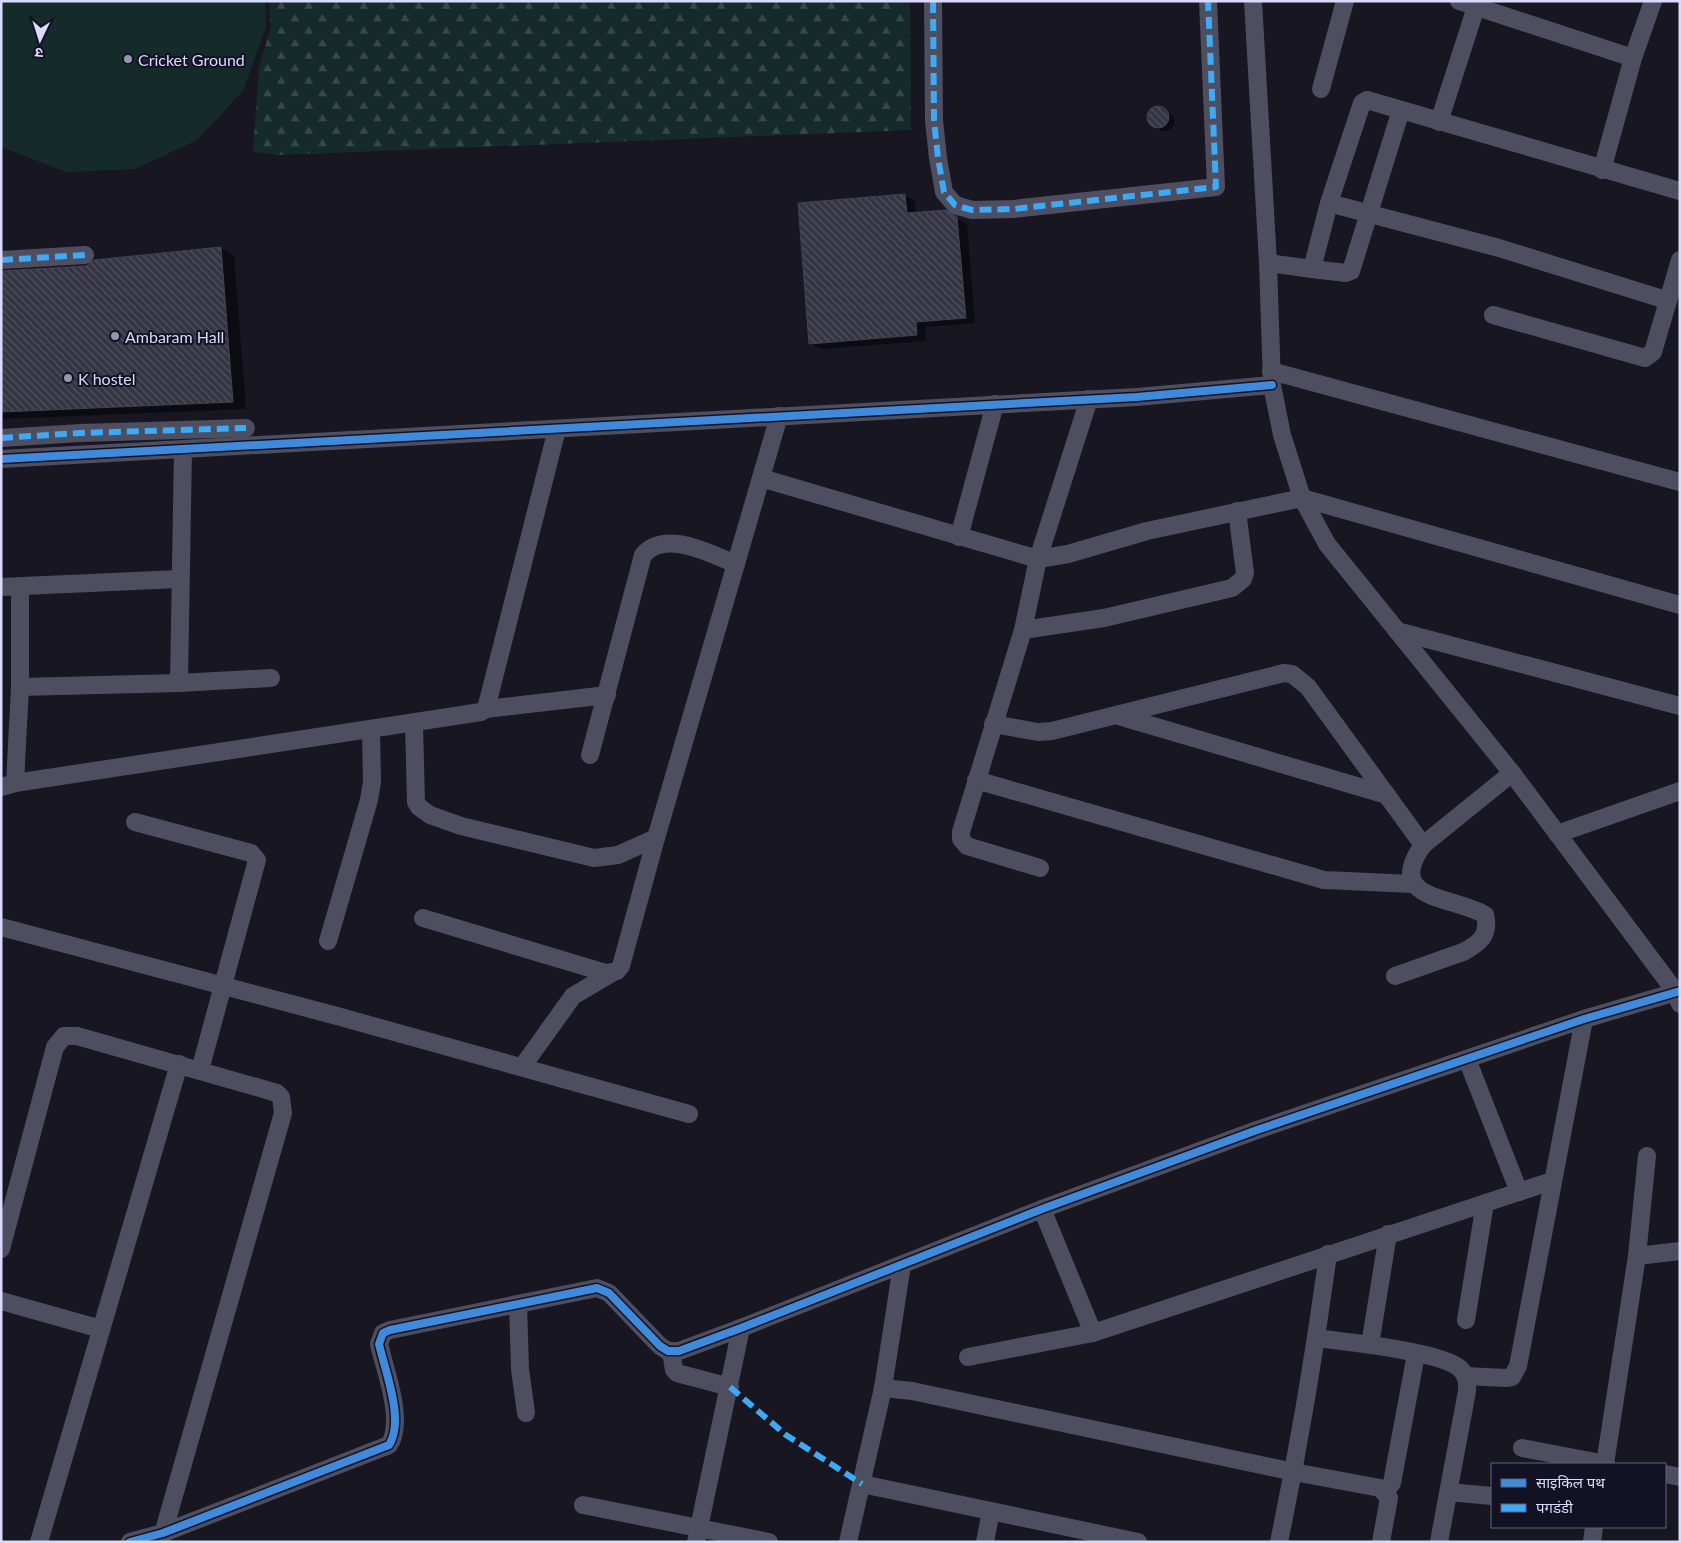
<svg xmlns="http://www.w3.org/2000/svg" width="1681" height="1543" font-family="Lato,'Noto Sans Devanagari',sans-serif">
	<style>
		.grass { fill: #152b29 }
		.forest { fill: url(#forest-firs) }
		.shadow { fill: #0007 }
		.building { fill: url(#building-back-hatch); stroke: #434253 }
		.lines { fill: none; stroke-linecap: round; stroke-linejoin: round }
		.street { stroke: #4d4e60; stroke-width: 18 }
		.quiet { stroke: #3fa9f5; stroke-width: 6; stroke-dasharray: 12 6; stroke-linecap: butt }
		.cycleway-casing { stroke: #131225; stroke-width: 11 }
		.cycleway { stroke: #408adc; stroke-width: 8 }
		.poi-dot { fill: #9695af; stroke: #131225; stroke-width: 2 }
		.labels { text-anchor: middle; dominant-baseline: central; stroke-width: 4; stroke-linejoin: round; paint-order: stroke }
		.poi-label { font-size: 16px; fill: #dadafb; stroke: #131225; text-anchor: start }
	</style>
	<defs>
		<pattern id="forest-firs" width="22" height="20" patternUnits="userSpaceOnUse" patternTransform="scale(1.25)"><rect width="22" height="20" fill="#152b29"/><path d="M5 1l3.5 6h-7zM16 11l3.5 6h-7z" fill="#364949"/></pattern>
		<pattern id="building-back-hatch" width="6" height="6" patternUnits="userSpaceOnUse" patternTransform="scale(1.25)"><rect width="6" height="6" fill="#353442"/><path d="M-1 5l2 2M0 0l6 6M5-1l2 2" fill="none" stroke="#52515e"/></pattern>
	</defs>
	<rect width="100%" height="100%" fill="#171621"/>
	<polygon class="grass" points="1,1 265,1 266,27 243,91 197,140 135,169 67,172 1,147"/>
	<polygon class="forest" points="269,1 910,1 911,130 279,155 253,152 259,67 271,27"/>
	<g class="shadow">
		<polygon points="1155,108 1163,108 1175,118 1174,126 1168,131 1161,131 1148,121 1149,113"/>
		<polygon points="905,196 915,201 916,214 945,212 967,224 975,323 925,327 926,341 821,349 811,344"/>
		<polygon points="221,248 234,256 246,409 1,419 1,272 86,267"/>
	</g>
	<g class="building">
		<circle cx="1158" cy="117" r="11"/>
		<polygon points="905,194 907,213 946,210 957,217 966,318 916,322 917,335 809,344 798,203"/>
		<polygon points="221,247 233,402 1,412 1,271 86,266 94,260"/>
	</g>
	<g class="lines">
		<g class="street">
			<polyline points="933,1 934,120 938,158 944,192 955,205 972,210 1013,209 1216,187 1208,1"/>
			<polyline points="1253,1 1268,263 1272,385 1282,435 1302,498 1327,544 1512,773 1675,991 1680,1004"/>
			<polyline points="1459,1 1633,58"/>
			<polyline points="1321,89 1345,1"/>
			<polyline points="1439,122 1476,7"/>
			<polyline points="1602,170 1633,58 1653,1"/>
			<polyline points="1329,203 1499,248 1666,300"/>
			<polyline points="1,260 85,255"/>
			<polyline points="1268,263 1312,269 1329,203 1362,103 1367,100 1680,191"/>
			<polyline points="1312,269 1346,273 1351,271 1401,110"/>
			<polyline points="1493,315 1645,358 1653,352 1680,260"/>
			<polyline points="1271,371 1680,482"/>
			<polyline points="1,438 80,433 246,428"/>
			<polyline points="1,459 1137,397 1272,385"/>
			<polyline points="761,478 1038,559 1068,554 1147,531 1302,498 1680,605"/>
			<polyline points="959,537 995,404"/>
			<polyline points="1,587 179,579"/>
			<polyline points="1023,630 1104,618 1232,588 1243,579 1245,573 1237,511"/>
			<polyline points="1397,631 1680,706"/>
			<polyline points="179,683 183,449"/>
			<polyline points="20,687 179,683 271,678"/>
			<polyline points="486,709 607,695"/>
			<polyline points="1119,716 1387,795"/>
			<polyline points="414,724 416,802 419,807 430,815 461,826 594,858 618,855 656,838"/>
			<polyline points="993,724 1038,732 1052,731 1284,673 1292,674 1308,687 1423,845"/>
			<path d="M590,755L643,555C666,529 710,554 736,564"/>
			<polyline points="976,780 1324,880 1413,884"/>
			<polyline points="15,783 20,687 20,587"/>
			<polyline points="1,787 15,783 481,712 486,709 557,429"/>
			<polyline points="135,822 251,853 257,860 200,1070"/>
			<polyline points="1557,834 1680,791"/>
			<polyline points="1040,868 967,846 961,839 961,832 1023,630 1038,559 1089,399"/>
			<polyline points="423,918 606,973 617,971 621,966 656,838 779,416"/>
			<polyline points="1,927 337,1016 689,1114"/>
			<polyline points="328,941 369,800 372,782 371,729"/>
			<path d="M1395,976L1463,952C1480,943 1490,935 1485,915C1454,896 1383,901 1423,845L1512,773"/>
			<polyline points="1467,1059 1519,1192"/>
			<polyline points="522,1067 573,996 612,973"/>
			<polyline points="1042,1209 1093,1333"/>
			<polyline points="1,1249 55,1047 64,1036 77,1036 277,1093 281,1097 283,1113 161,1541"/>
			<polyline points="1637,1256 1680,1251"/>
			<polyline points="1,1301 101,1329"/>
			<polyline points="518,1304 520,1369 526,1413"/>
			<polyline points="1466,1320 1485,1203"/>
			<path d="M1316,1338C1346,1342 1437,1351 1458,1367C1466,1373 1468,1382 1467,1391L1439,1542"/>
			<polyline points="1370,1345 1388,1234"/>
			<polyline points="671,1351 674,1370 677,1373 730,1387"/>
			<polyline points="968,1357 1093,1333 1552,1181"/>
			<polyline points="1465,1376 1506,1378 1512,1377 1518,1366 1584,1019"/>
			<polyline points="883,1388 912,1391 1294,1472 1380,1488 1389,1498 1381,1542"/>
			<polyline points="1522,1448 1606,1464"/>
			<polyline points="1605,1464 1637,1256 1647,1156"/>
			<polyline points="1665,1474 1680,1477"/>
			<polyline points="862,1484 1138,1542"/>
			<polyline points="1385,1492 1392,1483 1416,1354"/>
			<polyline points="1449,1492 1492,1496"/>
			<polyline points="583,1505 769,1542"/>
			<polyline points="39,1542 179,1064"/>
			<path d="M130,1542L163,1533L389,1445C405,1421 385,1371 379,1344L383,1333L390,1330L597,1288L609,1293L660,1346L668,1351H679L741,1328L1042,1209L1257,1130L1584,1019L1680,991"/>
			<polyline points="696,1542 741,1328"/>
			<polyline points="848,1542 883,1388 902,1265"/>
			<polyline points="985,1542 991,1511"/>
			<path d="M1279,1542C1299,1446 1315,1351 1328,1254"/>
			<polyline points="1592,1542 1594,1527"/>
		</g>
		<g class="quiet">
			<polyline points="933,1 934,120 938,158 944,192 955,205 972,210 1013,209 1216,187 1208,1"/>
			<polyline points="1,260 85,255"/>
			<polyline points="1,438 80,433 246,428"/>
			<polyline points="730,1387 786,1435 862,1484"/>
		</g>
		<g class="cycleway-casing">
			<g id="cycleway">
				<polyline points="1,459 1137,397 1272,385"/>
				<path d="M130,1542L163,1533L389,1445C405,1421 385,1371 379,1344L383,1333L390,1330L597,1288L609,1293L660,1346L668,1351H679L741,1328L1042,1209L1257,1130L1584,1019L1680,991"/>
			</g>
		</g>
		<use href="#cycleway" class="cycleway"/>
	</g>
	<g class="poi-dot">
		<circle cx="128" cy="59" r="5"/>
		<circle cx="115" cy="336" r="5"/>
		<circle cx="68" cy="378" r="5"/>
	</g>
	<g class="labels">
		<g class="poi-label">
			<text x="138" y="59">Cricket Ground</text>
			<text x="125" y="336">Ambaram Hall</text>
			<text x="78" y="378">K hostel</text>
		</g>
	</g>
	<rect width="1681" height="1543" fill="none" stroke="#dadafb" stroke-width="5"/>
	<rect x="1491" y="1463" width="175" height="65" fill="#131225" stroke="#63627b"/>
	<rect x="1501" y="1479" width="25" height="8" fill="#408adc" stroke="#63627b"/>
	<text x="1536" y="1488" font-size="15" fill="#dadafb">साइकिल पथ</text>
	<rect x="1501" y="1504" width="25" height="8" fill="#3fa9f5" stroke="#63627b"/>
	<text x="1536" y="1513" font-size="15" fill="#dadafb">पगडंडी</text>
	<g transform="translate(40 40) rotate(184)" stroke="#131225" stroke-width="4" paint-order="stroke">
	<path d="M0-4L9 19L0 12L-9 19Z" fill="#dadafb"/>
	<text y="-8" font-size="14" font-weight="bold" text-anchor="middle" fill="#dadafb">उ</text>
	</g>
</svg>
